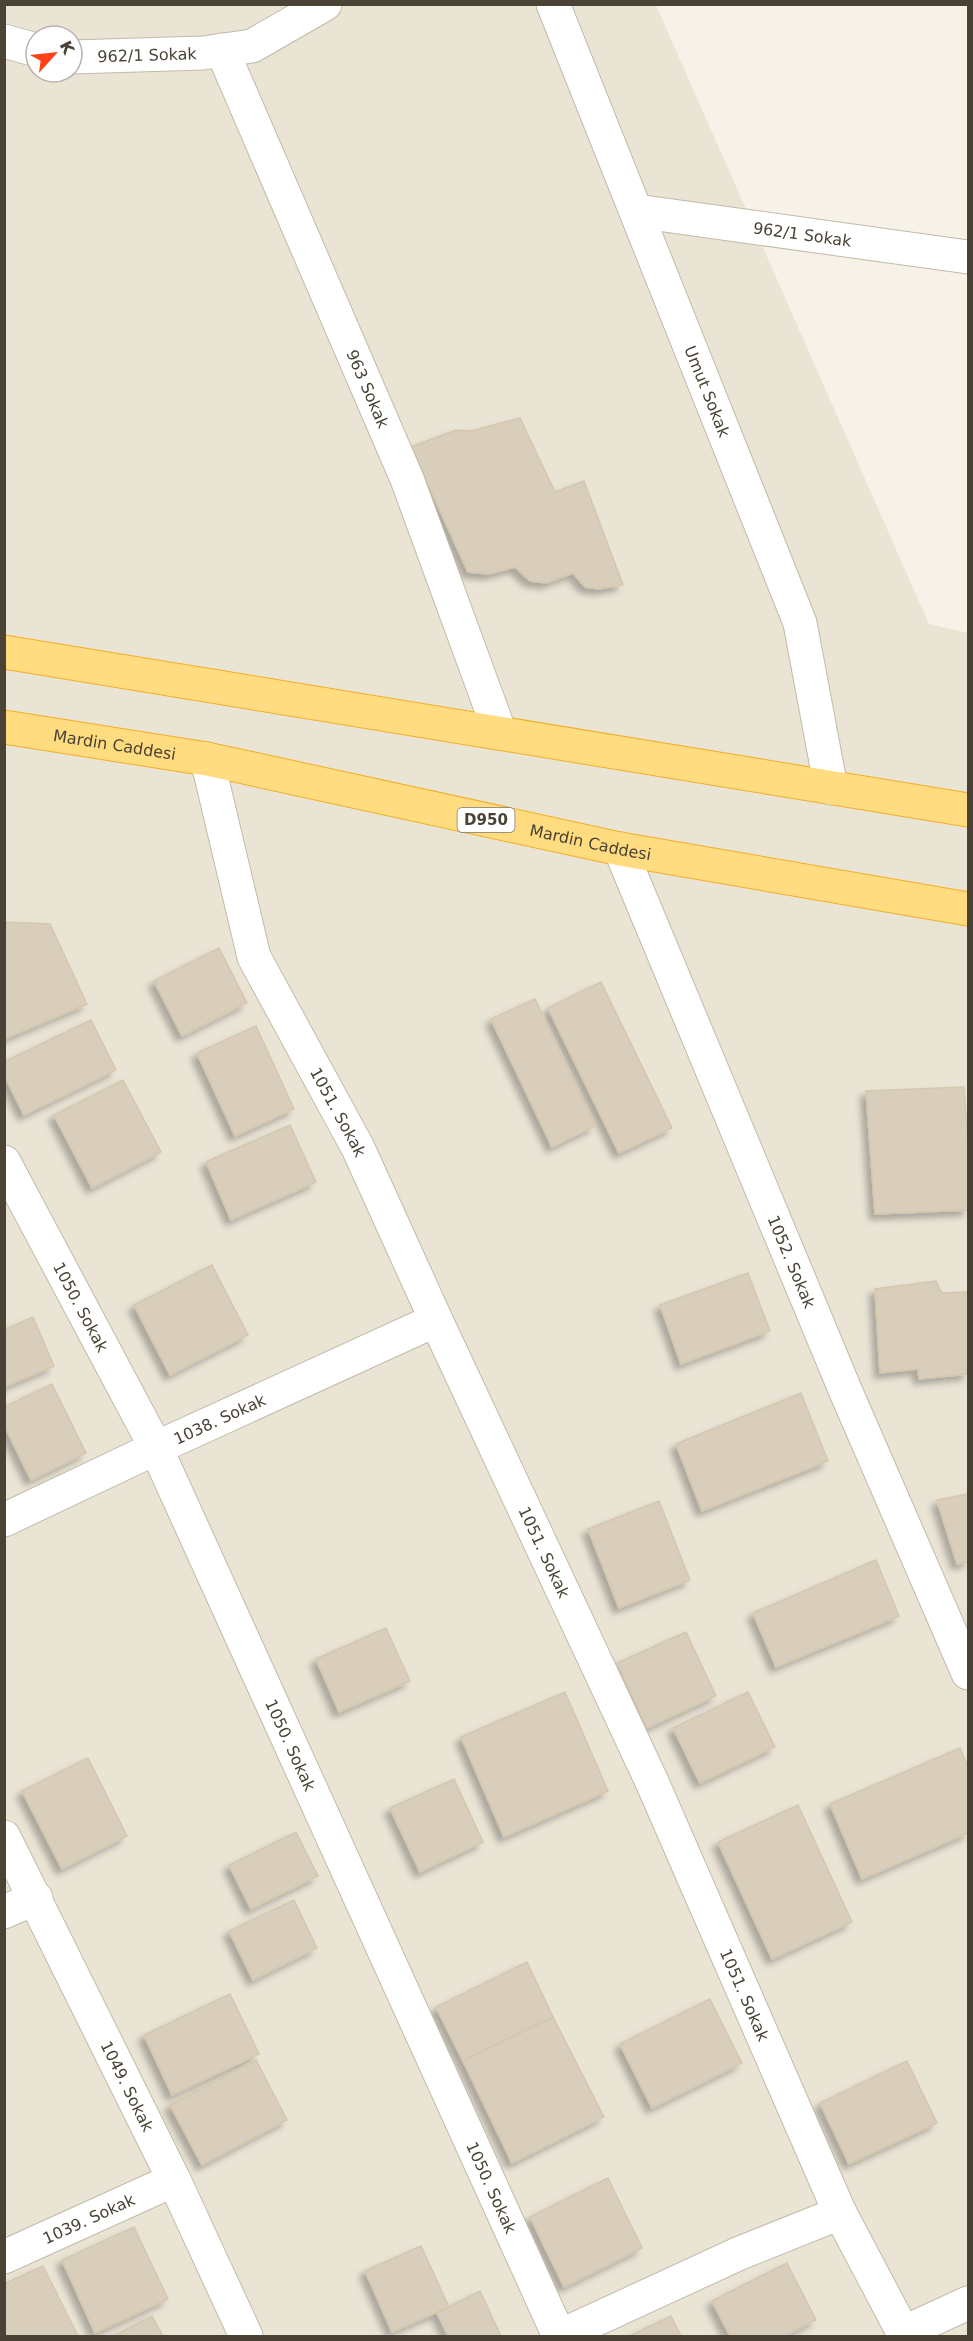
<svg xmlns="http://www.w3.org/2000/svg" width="973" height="2341" font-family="'DejaVu Sans',sans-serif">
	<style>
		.residential { fill: #eae4d5; fill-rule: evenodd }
		.building { fill: #d9cebc; stroke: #d4c7ae; stroke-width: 1.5; filter: url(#shadow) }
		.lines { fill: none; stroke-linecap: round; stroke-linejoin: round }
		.minor-casing { stroke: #c2bba9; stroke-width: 35 }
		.trunk-casing { stroke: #f0ae27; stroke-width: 35 }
		.minor { stroke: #fff; stroke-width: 33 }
		.trunk { stroke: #ffdc80; stroke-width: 33 }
		.labels { text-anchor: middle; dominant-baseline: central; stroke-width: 4.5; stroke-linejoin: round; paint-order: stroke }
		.shield { fill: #fff; stroke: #807b72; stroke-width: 1.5 }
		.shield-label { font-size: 15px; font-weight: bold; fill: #4a4335 }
		.street-label { font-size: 16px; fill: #4a4335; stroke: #fff }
	</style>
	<defs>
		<filter id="shadow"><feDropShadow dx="-5.5" dy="5.5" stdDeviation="3" flood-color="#0004"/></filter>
	</defs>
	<rect width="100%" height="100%" fill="#f6f2e8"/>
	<path class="residential" d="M5,5H656L929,624L968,633V2336H5ZM36,36H72V72H36Z"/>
	<g class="building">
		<polygon points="520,418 555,492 584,481 623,585 599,589 585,587 573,573 547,583 530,581 515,567 489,574 468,572 411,447 456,430 471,431"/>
		<polygon points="4,922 50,924 87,1004 4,1039"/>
		<polygon points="219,948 247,1003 182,1036 154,981"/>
		<polygon points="601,982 672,1128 619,1153 548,1008"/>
		<polygon points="535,999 595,1126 552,1147 491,1019"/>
		<polygon points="91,1020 116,1070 24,1115 4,1075 4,1062"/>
		<polygon points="256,1026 294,1109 235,1136 197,1053"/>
		<polygon points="123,1080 161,1152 92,1188 54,1115"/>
		<polygon points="964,1087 968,1143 968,1210 875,1214 866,1091"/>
		<polygon points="290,1125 316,1182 231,1220 206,1162"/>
		<polygon points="212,1265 248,1335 170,1375 134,1305"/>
		<polygon points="748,1273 770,1331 681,1364 660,1305"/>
		<polygon points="936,1281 942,1293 968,1292 968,1374 919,1379 918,1369 880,1373 875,1289"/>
		<polygon points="33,1317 54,1366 4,1387 4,1330"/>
		<polygon points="52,1384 86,1453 31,1480 4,1425 4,1407"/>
		<polygon points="801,1393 828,1461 702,1511 676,1444"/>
		<polygon points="968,1494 968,1562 957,1564 937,1500"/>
		<polygon points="659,1501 690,1580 619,1608 588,1529"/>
		<polygon points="876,1560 899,1616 776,1667 753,1613"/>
		<polygon points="386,1628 410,1681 339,1712 316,1659"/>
		<polygon points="686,1632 716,1696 647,1728 617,1663"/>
		<polygon points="565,1692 608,1791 504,1837 461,1737"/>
		<polygon points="748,1692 775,1747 700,1783 673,1728"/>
		<polygon points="960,1748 968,1767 968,1833 862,1879 830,1804"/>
		<polygon points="88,1758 127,1836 62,1869 22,1791"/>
		<polygon points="454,1779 483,1842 420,1872 390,1808"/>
		<polygon points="798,1805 852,1922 772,1959 718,1842"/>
		<polygon points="296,1832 318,1876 251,1909 229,1865"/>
		<polygon points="294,1900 317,1948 253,1980 229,1931"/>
		<polygon points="527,1962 553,2017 463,2061 436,2007"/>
		<polygon points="230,1994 259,2054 172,2095 144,2035"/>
		<polygon points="710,1999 742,2063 652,2108 620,2044"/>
		<polygon points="553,2017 604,2117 512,2163 463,2061"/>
		<polygon points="256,2060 287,2120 202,2165 170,2105"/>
		<polygon points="907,2061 937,2123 849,2164 820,2103"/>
		<polygon points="608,2178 642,2248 564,2287 530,2217"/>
		<polygon points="134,2227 168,2299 95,2333 62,2260"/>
		<polygon points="421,2246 449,2307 392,2332 365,2271"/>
		<polygon points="787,2263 816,2320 784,2336 730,2336 712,2301"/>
		<polygon points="43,2266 78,2336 5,2336 4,2284"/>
		<polygon points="480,2291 501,2336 448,2336 437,2313"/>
		<polygon points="152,2316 163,2336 114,2336"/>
		<polygon points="671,2316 681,2336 630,2336"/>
	</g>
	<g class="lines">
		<g class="minor-casing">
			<g id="minor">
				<path id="s1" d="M553,4L800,623L831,788"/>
				<polyline points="4,41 36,50"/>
				<path id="s2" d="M222,50L407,479L500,733"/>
				<path id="s3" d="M72,57L203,53L252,46L325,4"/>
				<path id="s4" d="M636,211L968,257"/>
				<path id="s5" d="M207,759L254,957L358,1148L436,1320L652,1782L840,2213L905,2336"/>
				<path id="s6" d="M620,849L846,1392L968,1673"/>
				<path id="s7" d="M4,1162L156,1448L559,2336"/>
				<path id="s8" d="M4,1520L156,1448L436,1320"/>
				<path id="s9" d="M4,1837L174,2180L246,2336"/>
				<polyline points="4,1912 36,1898"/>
				<path id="s10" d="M4,2257L174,2180"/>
				<polyline points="903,2333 968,2303"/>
				<polyline points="560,2336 740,2253 840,2213"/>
			</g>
		</g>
		<g class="trunk-casing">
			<g id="trunk">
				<polyline points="4,652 968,810"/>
				<path id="s11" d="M4,727L207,759L620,849L968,909"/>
			</g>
		</g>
		<use href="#minor" class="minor"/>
		<use href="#trunk" class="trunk"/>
	</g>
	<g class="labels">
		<rect class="shield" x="457.5" y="808" width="57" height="24" rx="4.5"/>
		<g class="shield-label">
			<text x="486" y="820">D950</text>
		</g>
		<g class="street-label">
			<text stroke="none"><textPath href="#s3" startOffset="75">962/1 Sokak</textPath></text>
			<text stroke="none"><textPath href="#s4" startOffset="168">962/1 Sokak</textPath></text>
			<text stroke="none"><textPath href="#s2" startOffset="369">963 Sokak</textPath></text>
			<text stroke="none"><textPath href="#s1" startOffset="417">Umut Sokak</textPath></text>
			<text stroke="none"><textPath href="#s11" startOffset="112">Mardin Caddesi</textPath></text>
			<text stroke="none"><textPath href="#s11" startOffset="598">Mardin Caddesi</textPath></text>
			<text stroke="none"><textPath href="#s5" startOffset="380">1051. Sokak</textPath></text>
			<text stroke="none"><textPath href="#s6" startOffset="447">1052. Sokak</textPath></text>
			<text stroke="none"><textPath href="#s7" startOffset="164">1050. Sokak</textPath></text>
			<text stroke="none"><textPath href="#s8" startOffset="238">1038. Sokak</textPath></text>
			<text stroke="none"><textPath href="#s5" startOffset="866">1051. Sokak</textPath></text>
			<text stroke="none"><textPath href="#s7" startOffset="650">1050. Sokak</textPath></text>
			<text stroke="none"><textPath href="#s5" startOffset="1352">1051. Sokak</textPath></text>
			<text stroke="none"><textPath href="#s9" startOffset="278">1049. Sokak</textPath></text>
			<text stroke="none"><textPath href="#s7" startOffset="1136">1050. Sokak</textPath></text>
			<text stroke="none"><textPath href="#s10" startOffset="93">1039. Sokak</textPath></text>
		</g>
	</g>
	<rect width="973" height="2341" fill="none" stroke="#4a4335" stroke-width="12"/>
	<g transform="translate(54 54) rotate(63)"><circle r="28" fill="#ffffff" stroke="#b7b4ae" stroke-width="1.5"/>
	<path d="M0-4.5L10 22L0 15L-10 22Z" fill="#ff4215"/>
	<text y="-9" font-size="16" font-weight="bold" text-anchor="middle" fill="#4a4335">K</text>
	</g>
</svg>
